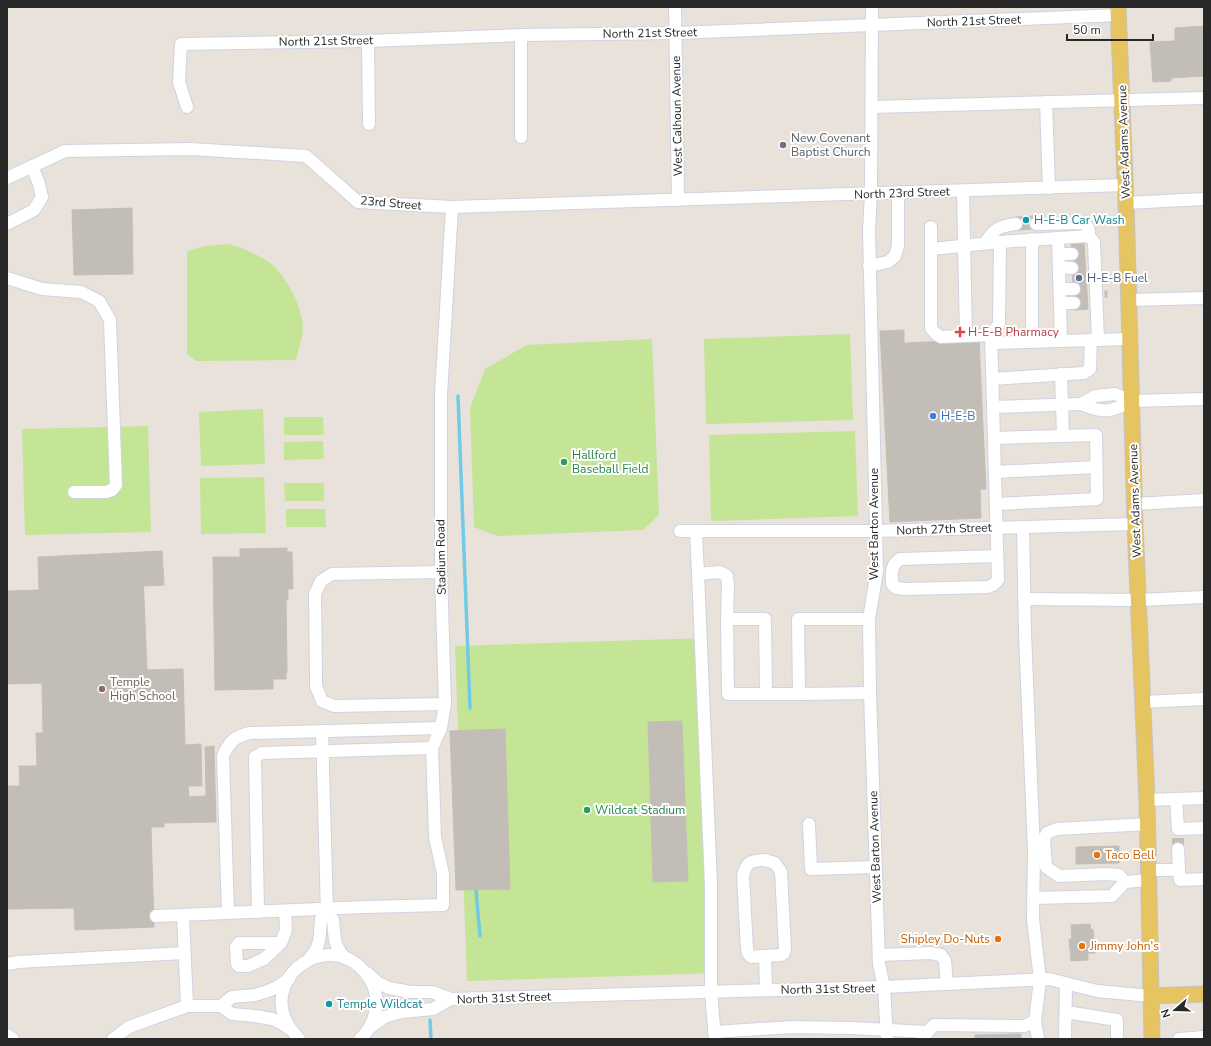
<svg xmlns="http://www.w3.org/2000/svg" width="1211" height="1046" font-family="'Nunito Sans',sans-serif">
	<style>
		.pitch { fill: #c4e496 }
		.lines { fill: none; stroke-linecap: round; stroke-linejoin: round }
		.stream { stroke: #73cae5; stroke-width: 3.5 }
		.building { fill: #c2bdb6; stroke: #c4beb4 }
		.minor-tunnel { stroke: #c2bdb6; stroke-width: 12; stroke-dasharray: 12 6; stroke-linecap: butt }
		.minor-casing { stroke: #cfd3e0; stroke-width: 14 }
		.major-casing { stroke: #c3c3c3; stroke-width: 17 }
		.minor { stroke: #fff; stroke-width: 12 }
		.major { stroke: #e6c462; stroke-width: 15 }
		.worship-dot { fill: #6b7280; stroke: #fff; stroke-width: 1.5 }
		.culture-dot { fill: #0f9aa8; stroke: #fff; stroke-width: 1.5 }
		.service-dot { fill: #5c6f8a; stroke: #fff; stroke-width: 1.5 }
		.health-dot { fill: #e0444e; stroke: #fff; stroke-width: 1.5 }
		.shop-dot { fill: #3f7fe0; stroke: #fff; stroke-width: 1.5 }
		.leisure-dot { fill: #2e9e5b; stroke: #fff; stroke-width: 1.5 }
		.education-dot { fill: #8d6e63; stroke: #fff; stroke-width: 1.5 }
		.food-dot { fill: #e8710a; stroke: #fff; stroke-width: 1.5 }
		.labels { text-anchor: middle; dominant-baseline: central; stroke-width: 4; stroke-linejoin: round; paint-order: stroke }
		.street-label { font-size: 12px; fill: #282828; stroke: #fff }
		.worship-label { font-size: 12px; fill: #5b616d; stroke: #fff; text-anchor: start }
		.culture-label { font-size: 12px; fill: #0d838f; stroke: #fff; text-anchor: start }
		.service-label { font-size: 12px; fill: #4e5e75; stroke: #fff; text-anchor: start }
		.health-label { font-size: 12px; fill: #be3a42; stroke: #fff; text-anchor: start }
		.shop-label { font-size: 12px; fill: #366cbe; stroke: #fff; text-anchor: start }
		.leisure-label { font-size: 12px; fill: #27864d; stroke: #fff; text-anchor: start }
		.education-label { font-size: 12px; fill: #785e54; stroke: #fff; text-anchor: start }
		.food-label { font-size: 12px; fill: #c56008; stroke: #fff; text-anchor: start }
	</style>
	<rect width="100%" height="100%" fill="#e9e2da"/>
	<g class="pitch">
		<path d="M230,244C244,249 257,254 269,262C286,275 302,306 303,327C303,337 298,350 296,360L196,361L187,354V251L206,246Z"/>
		<polygon points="850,334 853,420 706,424 704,339"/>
		<polygon points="652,339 659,515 643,530 497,536 474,527 470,408 485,369 527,345"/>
		<polygon points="263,409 265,464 201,466 199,412"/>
		<polygon points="284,417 323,417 324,435 284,435"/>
		<polygon points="148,426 151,532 25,535 22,429"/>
		<polygon points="855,431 858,516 711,521 709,435"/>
		<polygon points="323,441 324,459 284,460 284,442"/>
		<polygon points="264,477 266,533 201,534 200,478"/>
		<polygon points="284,483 324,483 324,501 285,501"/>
		<polygon points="286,509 325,509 326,527 286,527"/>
		<polygon points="707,638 718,973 467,981 455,646"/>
	</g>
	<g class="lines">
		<g class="stream">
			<polyline points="458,396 470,708"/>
			<polyline points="476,891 480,936"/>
			<polyline points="430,1020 431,1039"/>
		</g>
	</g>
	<g class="building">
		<polygon points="1204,26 1204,76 1171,78 1171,81 1153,82 1150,42 1175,41 1175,28"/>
		<polygon points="132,208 133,274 74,275 72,210"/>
		<polygon points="1036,216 1036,229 1016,230 1015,217"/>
		<polygon points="1084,242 1088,309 1074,310 1071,243"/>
		<rect x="1105" y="291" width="2" height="6"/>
		<polygon points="904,330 904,343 979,340 986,489 980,489 981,518 890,522 880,331"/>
		<polygon points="287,548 287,552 292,552 293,589 288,589 288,600 286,600 287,672 286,673 286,679 273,679 273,689 215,690 213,557 240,557 240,549"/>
		<polygon points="162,551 164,585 143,586 142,552"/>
		<polygon points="142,552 147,670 183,669 185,745 201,744 202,786 188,786 189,797 206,796 205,747 214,746 216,822 164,823 164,827 151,827 154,927 75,930 74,908 7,909 7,786 20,786 19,766 37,766 36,733 43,733 42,683 7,684 7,591 39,590 38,557"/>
		<polygon points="682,721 688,881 653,882 648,722"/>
		<polygon points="505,729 510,889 456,890 450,731"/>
		<polygon points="1119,846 1119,863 1076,864 1076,847"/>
		<polygon points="1090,924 1091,930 1093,929 1095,953 1088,953 1088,960 1071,961 1069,939 1072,939 1071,925"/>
		<polygon points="1021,1034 1021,1039 975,1039 975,1035"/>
	</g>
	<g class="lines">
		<g class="minor-tunnel">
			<polyline points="1016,224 1036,224"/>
			<polyline points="1072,254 1085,255"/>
			<polyline points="1072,268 1085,267"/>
			<polyline points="1074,289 1087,289"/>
			<polyline points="1074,303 1087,303"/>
			<polyline points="1178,838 1178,849"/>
		</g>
		<g class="minor-casing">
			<g id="minor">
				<polyline points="675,7 678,200"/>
				<polyline points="872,7 871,194 869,230 877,571 869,619 870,693 879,964 884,987 887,1039"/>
				<polyline points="368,41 369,124"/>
				<polyline points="1046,102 1049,188"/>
				<polyline points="187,107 179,82 181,44 368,41 521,35 676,33 1119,15"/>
				<polyline points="872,107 1204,98"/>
				<polyline points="521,137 521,35"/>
				<polyline points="7,178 65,151 190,149 306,156 358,202 452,207 1125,185"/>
				<polyline points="963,191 966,336"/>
				<polyline points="1126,203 1204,199"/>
				<polyline points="7,224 34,210 42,197 39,184 32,166"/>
				<path d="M1036,224L1084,223C1089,227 1089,230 1089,236"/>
				<path d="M931,227V328L936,334L941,337L991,335L998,580L993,585L988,587L905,589L896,588L892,584C892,573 890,566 900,559L997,556"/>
				<polyline points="1058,238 1089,236 1094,242 1098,340"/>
				<polyline points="1032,239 1032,342"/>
				<polyline points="1000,242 1058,238 1061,341"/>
				<path d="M985,243C994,229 999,226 1016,224"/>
				<polyline points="931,249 1000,242 999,324 991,335"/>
				<polyline points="1059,254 1072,254"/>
				<polyline points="869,266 888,262 895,256 898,246 898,193"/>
				<polyline points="1059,267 1072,268"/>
				<polyline points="7,278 42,289 81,292 99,301 110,320 116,485 112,490 106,492 74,492"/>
				<polyline points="1060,289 1074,289"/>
				<polyline points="1129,300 1204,298"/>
				<polyline points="1060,303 1074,303"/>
				<polyline points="992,343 1130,339"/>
				<polyline points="1061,374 1063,436"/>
				<polyline points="993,379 1084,373 1090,369 1091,340"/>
				<path d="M1133,401C1110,412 1105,414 1081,404L1095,396L1115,394L1133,401L1204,399"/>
				<polyline points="993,407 1081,404"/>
				<polyline points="994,438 1096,435 1097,499 996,504"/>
				<polyline points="995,472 1096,467"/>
				<polyline points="1135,504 1204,500"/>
				<polyline points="1023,527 1025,633 1034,850 1033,919 1040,980 1035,1021 1038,1039"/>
				<polyline points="680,531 876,531 1135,524"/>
				<polyline points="696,531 698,574 720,572 727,576 728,586 727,619"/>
				<polyline points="441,572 332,574 321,581 315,594 316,674 316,686 322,701 334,706 445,704"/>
				<polyline points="698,574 711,885 711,992 715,1039"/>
				<polyline points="1024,599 1139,600 1204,597"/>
				<polyline points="869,619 798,619 799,694 870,693"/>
				<polyline points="766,694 728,694 727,619 765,619 766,694 799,694"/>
				<polyline points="1143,702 1204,699"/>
				<path d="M322,731L327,913L333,920C335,938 333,944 345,958"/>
				<polyline points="1176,799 1178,829 1204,828"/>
				<polyline points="1147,800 1204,798"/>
				<polyline points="809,824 811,869 876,867"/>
				<polyline points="1148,824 1057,829 1047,833 1044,839 1046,867 1059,876 1106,874 1119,875 1125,882 1149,880"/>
				<polyline points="1178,849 1179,870"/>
				<path d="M765,860L775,863L781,872L785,949L784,953L781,955L751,957L748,953L747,949L743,876C747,861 750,861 765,860Z"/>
				<polyline points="1149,870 1179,870 1180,880 1204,879"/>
				<polyline points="1033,898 1112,896 1125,882"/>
				<polyline points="258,912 255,757 262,753 432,748"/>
				<path d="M228,913L223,756C229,742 235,736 250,733L441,728"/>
				<polyline points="183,915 187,1006"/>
				<polyline points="156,916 366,907 443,905 443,874 435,837 432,748 441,728 445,704 441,572 441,395 452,207"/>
				<polyline points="281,943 239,943 236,947 237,964 239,966 248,966 264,959 281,943 286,930 285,911"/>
				<polyline points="879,955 930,953 941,955 945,961 947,984"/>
				<polyline points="765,956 766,990"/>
				<path d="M308,960C322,945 319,938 321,919L327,913"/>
				<polyline points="7,964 18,962 184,953"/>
				<polyline points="367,973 378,983 389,988 410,992 432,992 451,999 884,987 1049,979 1097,991 1151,996"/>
				<polyline points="221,1006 232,1014 255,1016 272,1019 281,1023 290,1029"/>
				<polyline points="1066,1012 1117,1020 1117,1039"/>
				<polyline points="371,1027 384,1017 402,1012 433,1009 451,999"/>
				<polyline points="714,1032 792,1027 852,1028 927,1032"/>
				<polyline points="7,1035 13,1039"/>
				<polyline points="923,1037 934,1025 1024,1026 1035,1021"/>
				<polyline points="113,1039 129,1027 187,1006 221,1006 232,997 255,995 268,991 277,987 289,979"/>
				<path d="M299,1039C293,1032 287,1026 284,1016C269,973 325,935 360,967C369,975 374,984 376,996C378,1012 372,1028 360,1039"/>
				<polyline points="1065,1039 1066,984"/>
				<polyline points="1179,1039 1204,1037"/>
			</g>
		</g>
		<g class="major-casing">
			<g id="major">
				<polyline points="1118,7 1126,203 1135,524 1147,800 1152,1039"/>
				<polyline points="1151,996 1204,994"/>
			</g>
		</g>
		<use href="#minor" class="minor"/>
		<use href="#major" class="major"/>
	</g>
	<circle class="worship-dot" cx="783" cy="145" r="4"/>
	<g class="culture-dot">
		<circle cx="1026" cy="220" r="4"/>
		<circle cx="329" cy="1004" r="4"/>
	</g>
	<circle class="service-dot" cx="1079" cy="278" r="4"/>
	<path class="health-dot" d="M958 326h4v4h4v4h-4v4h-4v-4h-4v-4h4z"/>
	<circle class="shop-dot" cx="933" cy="416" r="4"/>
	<g class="leisure-dot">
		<circle cx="564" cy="462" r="4"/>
		<circle cx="587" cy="810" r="4"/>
	</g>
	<circle class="education-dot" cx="102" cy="689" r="4"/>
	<g class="food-dot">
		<circle cx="1097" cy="855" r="4"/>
		<circle cx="998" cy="939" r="4"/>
		<circle cx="1082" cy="946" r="4"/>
	</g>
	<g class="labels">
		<g class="street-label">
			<text transform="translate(974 21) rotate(-2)">North 21st Street</text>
			<text transform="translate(650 33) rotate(-1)">North 21st Street</text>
			<text transform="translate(326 41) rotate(-1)">North 21st Street</text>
			<text transform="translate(677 116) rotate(-91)">West Calhoun Avenue</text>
			<text transform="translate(1124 142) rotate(-92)">West Adams Avenue</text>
			<text transform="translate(902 193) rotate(-2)">North 23rd Street</text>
			<text transform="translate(391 203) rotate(5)">23rd Street</text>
			<text transform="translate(1135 501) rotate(-92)">West Adams Avenue</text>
			<text transform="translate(874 524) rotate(-90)">West Barton Avenue</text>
			<text transform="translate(944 529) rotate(-2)">North 27th Street</text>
			<text transform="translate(441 557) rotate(-91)">Stadium Road</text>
			<text transform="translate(875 847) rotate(-92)">West Barton Avenue</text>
			<text transform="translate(828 989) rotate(-1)">North 31st Street</text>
			<text transform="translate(504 998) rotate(-2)">North 31st Street</text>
		</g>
		<g class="worship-label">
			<text x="791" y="138">New Covenant<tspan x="791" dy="14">Baptist Church</tspan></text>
		</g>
		<g class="culture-label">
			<text x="1034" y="220">H-E-B Car Wash</text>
			<text x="337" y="1004">Temple Wildcat</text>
		</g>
		<g class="service-label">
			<text x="1087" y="278">H-E-B Fuel</text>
		</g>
		<g class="health-label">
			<text x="968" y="332">H-E-B Pharmacy</text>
		</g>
		<g class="shop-label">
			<text x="941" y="416">H-E-B</text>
		</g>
		<g class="leisure-label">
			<text x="572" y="455">Hallford<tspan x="572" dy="14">Baseball Field</tspan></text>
			<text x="595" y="810">Wildcat Stadium</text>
		</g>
		<g class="education-label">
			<text x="110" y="682">Temple<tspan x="110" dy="14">High School</tspan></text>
		</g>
		<g class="food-label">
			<text x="1105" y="855">Taco Bell</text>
			<text x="990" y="939" text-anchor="end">Shipley Do-Nuts</text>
			<text x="1090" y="946">Jimmy John's</text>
		</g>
	</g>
	<rect width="1211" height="1046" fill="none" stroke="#282828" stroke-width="16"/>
	<g transform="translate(1175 1010) rotate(250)" stroke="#ffffff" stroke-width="3" paint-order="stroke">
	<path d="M0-3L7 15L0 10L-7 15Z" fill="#282828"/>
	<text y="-6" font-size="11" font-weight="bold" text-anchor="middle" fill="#282828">N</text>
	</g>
	<path d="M1067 34v6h86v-6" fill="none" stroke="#282828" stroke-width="2"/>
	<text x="1073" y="34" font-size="12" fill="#282828" stroke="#ffffff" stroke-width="3" paint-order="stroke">50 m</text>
</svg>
